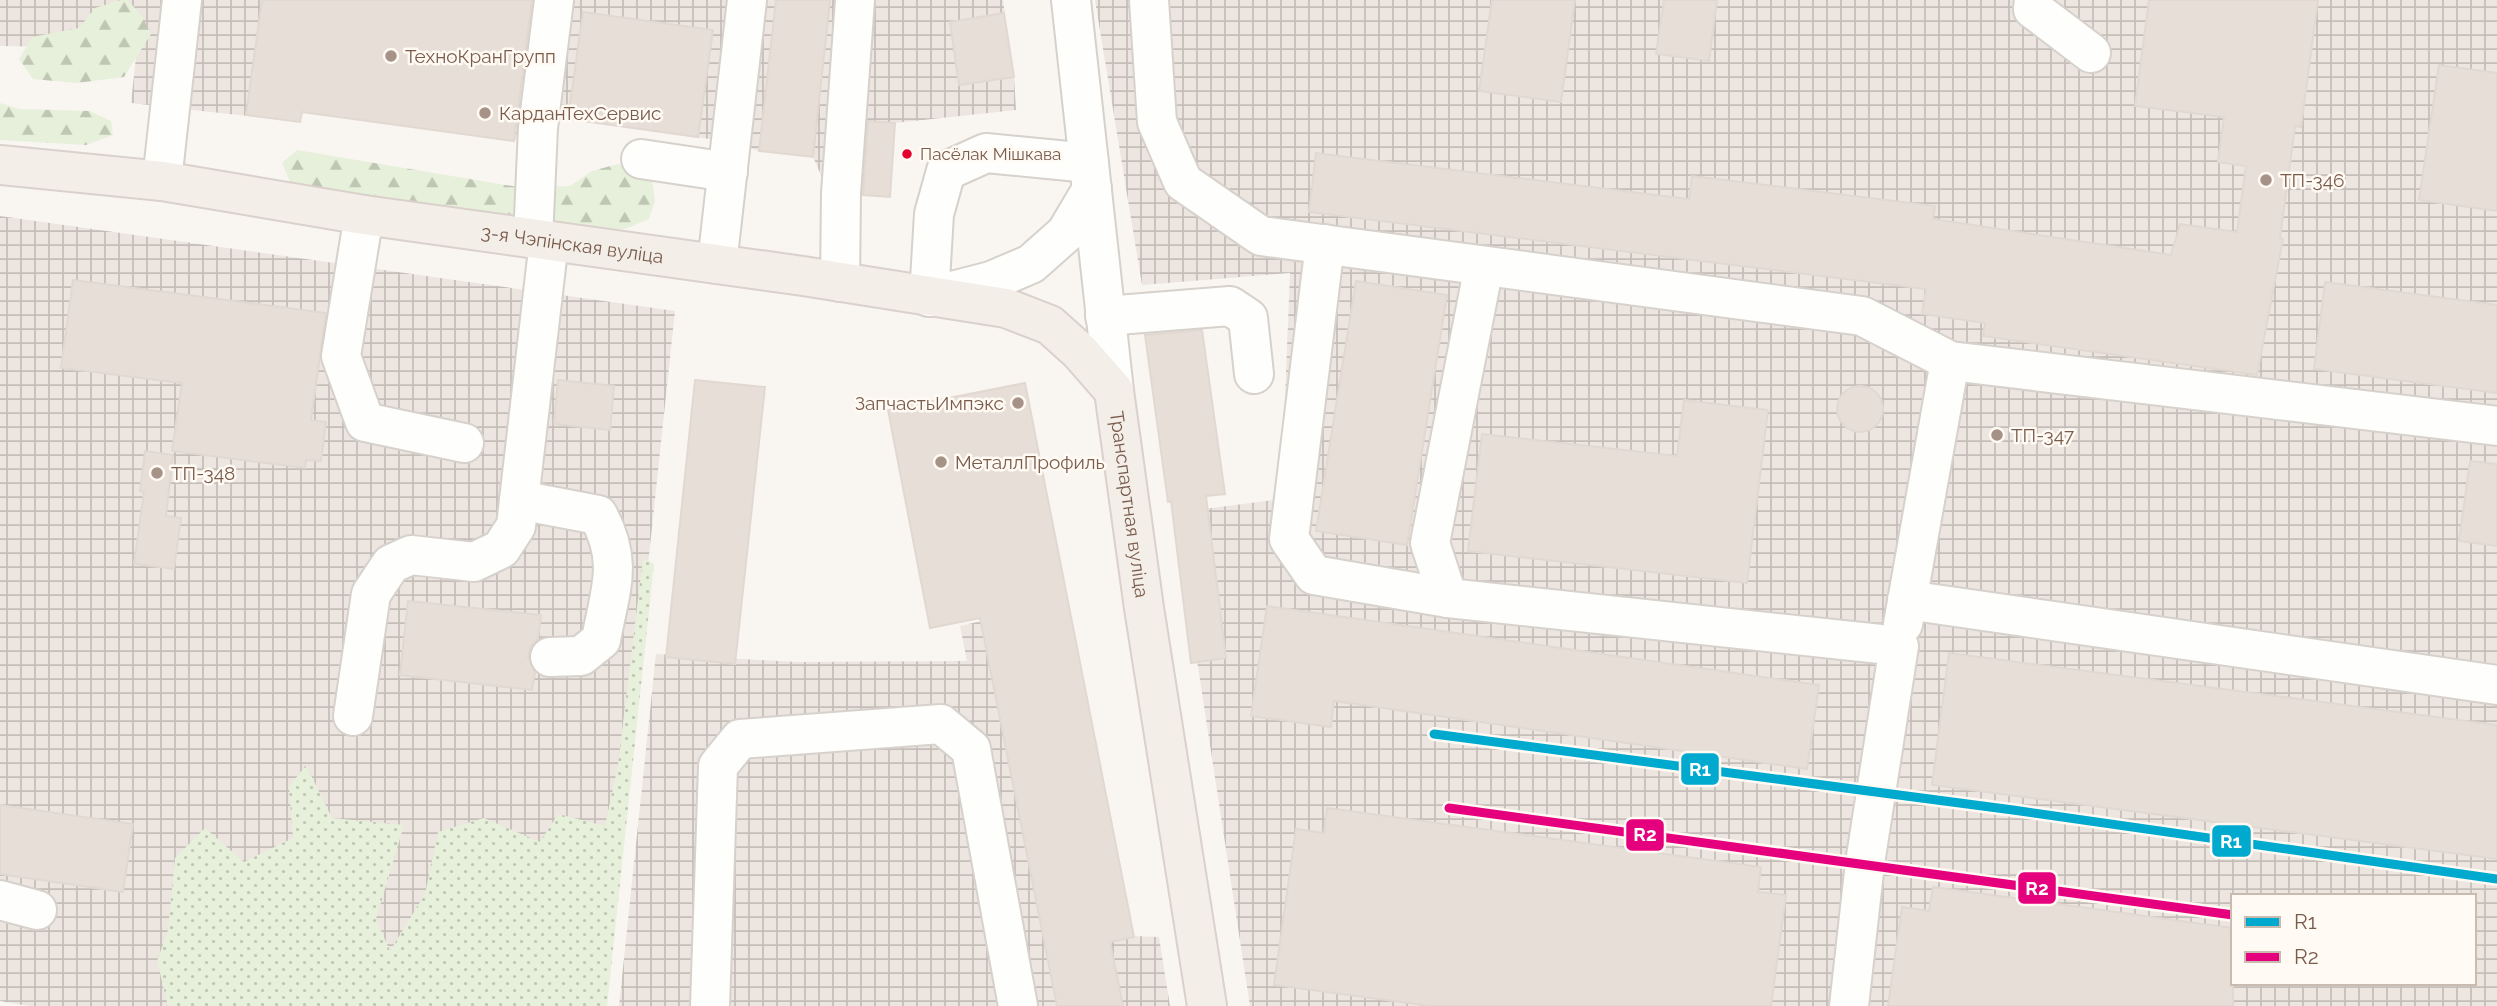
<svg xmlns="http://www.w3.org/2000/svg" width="2497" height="1006" font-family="Raleway,sans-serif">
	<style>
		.industrial { fill: url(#industrial-grid); fill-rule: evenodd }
		.grass { fill: url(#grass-dots) }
		.forest { fill: url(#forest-firs) }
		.building { fill: #e6ded7; stroke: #e2d8d2; stroke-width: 2 }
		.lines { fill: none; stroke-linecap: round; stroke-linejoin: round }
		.minor-casing { stroke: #d7d1cb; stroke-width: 42 }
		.major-casing { stroke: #dad1cc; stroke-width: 42 }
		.minor { stroke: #fefefd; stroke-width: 38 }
		.major { stroke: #f3eee8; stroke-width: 38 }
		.rail-1-casing { stroke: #fffaf3; stroke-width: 14 }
		.rail-2-casing { stroke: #fffaf3; stroke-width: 14 }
		.rail-1 { stroke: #00a9ce; stroke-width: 9 }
		.rail-2 { stroke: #e5007d; stroke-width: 9 }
		.poi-dot { fill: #a69286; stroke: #fffaf3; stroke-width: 2.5 }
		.bus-dot { fill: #e4002b; stroke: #fffaf3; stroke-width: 2.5 }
		.labels { text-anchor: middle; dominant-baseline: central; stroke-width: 5; stroke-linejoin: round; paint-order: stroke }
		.bus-label { font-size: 17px; fill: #7a5c4d; stroke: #fffaf3; text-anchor: start }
		.poi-label { font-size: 19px; fill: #7a5c4d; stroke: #fffaf3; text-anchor: start }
		.street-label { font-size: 19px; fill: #7a5c4d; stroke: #fffaf3 }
		.line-badge { stroke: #fffaf3; stroke-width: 2.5 }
		.badge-label { font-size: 19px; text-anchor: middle; font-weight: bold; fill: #fff }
	</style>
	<defs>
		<pattern id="industrial-grid" width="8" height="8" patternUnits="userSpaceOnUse" patternTransform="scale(1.75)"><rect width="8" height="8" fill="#ede5e0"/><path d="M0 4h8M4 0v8" fill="none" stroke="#c5bdb8"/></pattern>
		<pattern id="grass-dots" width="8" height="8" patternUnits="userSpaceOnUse" patternTransform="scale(1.75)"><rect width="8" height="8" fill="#e7f0db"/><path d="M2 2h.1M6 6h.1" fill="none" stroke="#c0c6b4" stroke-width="1.8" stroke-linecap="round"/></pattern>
		<pattern id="forest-firs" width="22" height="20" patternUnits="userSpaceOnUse" patternTransform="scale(1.75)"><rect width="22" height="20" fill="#e7f0db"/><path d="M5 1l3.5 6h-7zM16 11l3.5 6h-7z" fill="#c0c6b4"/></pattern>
	</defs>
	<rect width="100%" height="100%" fill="#f9f5f0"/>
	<g class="industrial">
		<polygon points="0,0 1003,0 1014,77 1016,110 895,123 890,197 829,193 813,157 759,151 731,142 568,119 538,128 514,141 302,112 300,122 131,103 137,48 0,46"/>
		<path d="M1095,0H2497V1006H1250L1197,660L1181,512L1281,499L1290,273L1142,285ZM2233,896H2474V983H2233Z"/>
		<polygon points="0,216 675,311 601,1006 29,1006 0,1001"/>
		<polygon points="1068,601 1134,936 1159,937 1170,1006 619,1006 656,654 797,662 967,661 960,626"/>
	</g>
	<polygon class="grass" points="643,558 654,564 607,1006 168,1006 157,961 168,930 175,858 205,828 244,862 293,838 289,787 306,765 332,818 404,825 376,919 390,951 425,894 438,832 484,818 540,842 558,814 605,826 618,765"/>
	<g class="forest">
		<polygon points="121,0 128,0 141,15 151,34 124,77 77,83 33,79 19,59 32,37 79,28 95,8"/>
		<polygon points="0,103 19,109 90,111 111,121 113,135 86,145 0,140"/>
		<polygon points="297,150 518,187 570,186 592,171 618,164 652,180 655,201 649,219 625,229 576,232 291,184 282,163"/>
	</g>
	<g class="building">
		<polygon points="262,0 532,0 514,141 302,112 300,122 246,115"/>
		<polygon points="776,0 830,0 813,157 759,151"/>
		<polygon points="1492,0 1575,0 1561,102 1479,91"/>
		<polygon points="1664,0 1717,0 1709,61 1656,54"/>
		<polygon points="2149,0 2318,0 2301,127 2295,126 2280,238 2283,239 2257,375 1983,336 1985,323 1922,314 1926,289 1309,212 1316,153 1689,199 1692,176 1935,206 1933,219 2171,255 2180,224 2237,232 2246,166 2218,162 2224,117 2135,106"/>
		<polygon points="583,12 713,30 698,137 568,119"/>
		<polygon points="1004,13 1014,77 959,85 950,22"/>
		<polygon points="2439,65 2497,73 2497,211 2419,200"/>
		<polygon points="868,121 895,123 890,197 863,195"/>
		<polygon points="73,280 326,313 311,420 326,422 321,461 306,460 305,468 172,451 182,383 61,368"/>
		<polygon points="1356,281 1447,295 1407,545 1316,531"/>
		<polygon points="2325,282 2497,305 2497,393 2314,369"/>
		<polygon points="1202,330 1225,494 1206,496 1226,658 1191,663 1171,501 1168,502 1145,335"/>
		<polygon points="558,380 614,386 610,430 554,424"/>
		<polygon points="695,380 765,387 735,664 666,657"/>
		<polygon points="1025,383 1134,937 1110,942 1123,1006 1057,1006 980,618 930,628 888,410"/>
		<circle cx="1860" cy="409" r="23"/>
		<polygon points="1684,400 1768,410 1747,583 1468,551 1482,434 1677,456"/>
		<polygon points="145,451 173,455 166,516 181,518 174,569 134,564 144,492 140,491"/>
		<polygon points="2470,461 2497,464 2497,546 2459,541"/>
		<polygon points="408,601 541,615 538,639 531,646 528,657 535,672 532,690 400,675"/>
		<polygon points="1267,606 1819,685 1807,769 1334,701 1331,727 1251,716"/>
		<polygon points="1949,653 2497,725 2497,859 1932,785"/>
		<polygon points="0,805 133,824 123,892 0,874"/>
		<polygon points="1327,808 1761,867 1758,892 1786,895 1771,1006 1431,1006 1274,985 1296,829 1324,833"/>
		<polygon points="1933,887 2233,928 2233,1006 1888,1006 1902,907 1929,911"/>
	</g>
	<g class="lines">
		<g class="minor-casing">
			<g id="minor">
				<polyline points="1071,0 1114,391"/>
				<polyline points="1149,0 1157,122 1183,182 1261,236 1862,316 1950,361 2497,426"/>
				<polyline points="2034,0 2033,9 2091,53"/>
				<polyline points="641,159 728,172"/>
				<polyline points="1089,163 986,153 946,171 934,214 929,297 991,281 1031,264 1066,233 1092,189"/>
				<polyline points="162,181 182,0"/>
				<polyline points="364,215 341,356 365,422 464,443"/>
				<polyline points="533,239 538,128 554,0"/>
				<polyline points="1325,244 1289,539 1314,575 1448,598"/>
				<polyline points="717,264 747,0"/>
				<polyline points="1484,266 1430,543 1448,598 1899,646 1865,863 1849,1006"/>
				<polyline points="840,282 841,193 855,0"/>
				<polyline points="1105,316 1230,306 1248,318 1254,374"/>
				<path d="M519,500L598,515C624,562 610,590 601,640L581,656L550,657"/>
				<polyline points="1907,600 2497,685"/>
				<polyline points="1903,624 1950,361"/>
				<polyline points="353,716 371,594 391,564 411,555 474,562 501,549 516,526 549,241"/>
				<polyline points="0,900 37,910"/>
				<polyline points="710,1006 718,766 740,739 941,724 971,749 1018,1006"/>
			</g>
		</g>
		<g class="major-casing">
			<g id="major">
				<path id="s1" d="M0,165L162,181L364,215L803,276L1006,308L1050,325L1080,352L1114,391L1144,608L1207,1006"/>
			</g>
		</g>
		<use href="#minor" class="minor"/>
		<use href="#major" class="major"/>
		<g class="rail-1-casing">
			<polyline id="rail-1" points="1434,734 2013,810 2497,879"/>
		</g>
		<g class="rail-2-casing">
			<polyline id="rail-2" points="1449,808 2233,915"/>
		</g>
		<use href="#rail-1" class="rail-1"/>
		<use href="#rail-2" class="rail-2"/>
	</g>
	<g class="poi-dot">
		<circle cx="391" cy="56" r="7"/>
		<circle cx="485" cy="113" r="7"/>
		<circle cx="2266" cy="180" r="7"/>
		<circle cx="1018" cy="403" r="7"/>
		<circle cx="1997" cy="435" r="7"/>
		<circle cx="941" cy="462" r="7"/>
		<circle cx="157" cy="473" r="7"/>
	</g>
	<circle class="bus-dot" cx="907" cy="154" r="6"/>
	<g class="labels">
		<g class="bus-label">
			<text x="920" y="154">Пасёлак Мішкава</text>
		</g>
		<g class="poi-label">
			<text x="405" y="56">ТехноКранГрупп</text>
			<text x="499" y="113">КарданТехСервис</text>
			<text x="2280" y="180">ТП-346</text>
			<text x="1004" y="403" text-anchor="end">ЗапчастьИмпэкс</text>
			<text x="2011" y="435">ТП-347</text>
			<text x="955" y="462">МеталлПрофиль</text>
			<text x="171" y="473">ТП-348</text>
		</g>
		<g class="street-label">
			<text stroke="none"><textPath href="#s1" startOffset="578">3-я Чэпінская вуліца</textPath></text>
			<text stroke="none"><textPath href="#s1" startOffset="1270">Транспартная вуліца</textPath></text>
		</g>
	</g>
	<g class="line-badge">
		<rect x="1680" y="752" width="40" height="34" rx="7" fill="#00a9ce"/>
		<rect x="1625" y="818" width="40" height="34" rx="7" fill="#e5007d"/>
		<rect x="2211" y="824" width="41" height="34" rx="7" fill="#00a9ce"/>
		<rect x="2017" y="871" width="40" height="34" rx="7" fill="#e5007d"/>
	</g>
	<g class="badge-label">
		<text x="1700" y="776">R1</text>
		<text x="1645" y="841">R2</text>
		<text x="2231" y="848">R1</text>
		<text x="2037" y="895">R2</text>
	</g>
	<rect x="2231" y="894" width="245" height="91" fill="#fffaf3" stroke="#cabbb1" stroke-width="2"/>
	<rect x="2245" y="917" width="35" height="10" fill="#00a9ce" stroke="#cabbb1" stroke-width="2"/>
	<text x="2294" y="929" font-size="21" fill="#7a5c4d">R1</text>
	<rect x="2245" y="952" width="35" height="10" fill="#e5007d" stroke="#cabbb1" stroke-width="2"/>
	<text x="2294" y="964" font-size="21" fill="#7a5c4d">R2</text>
</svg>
